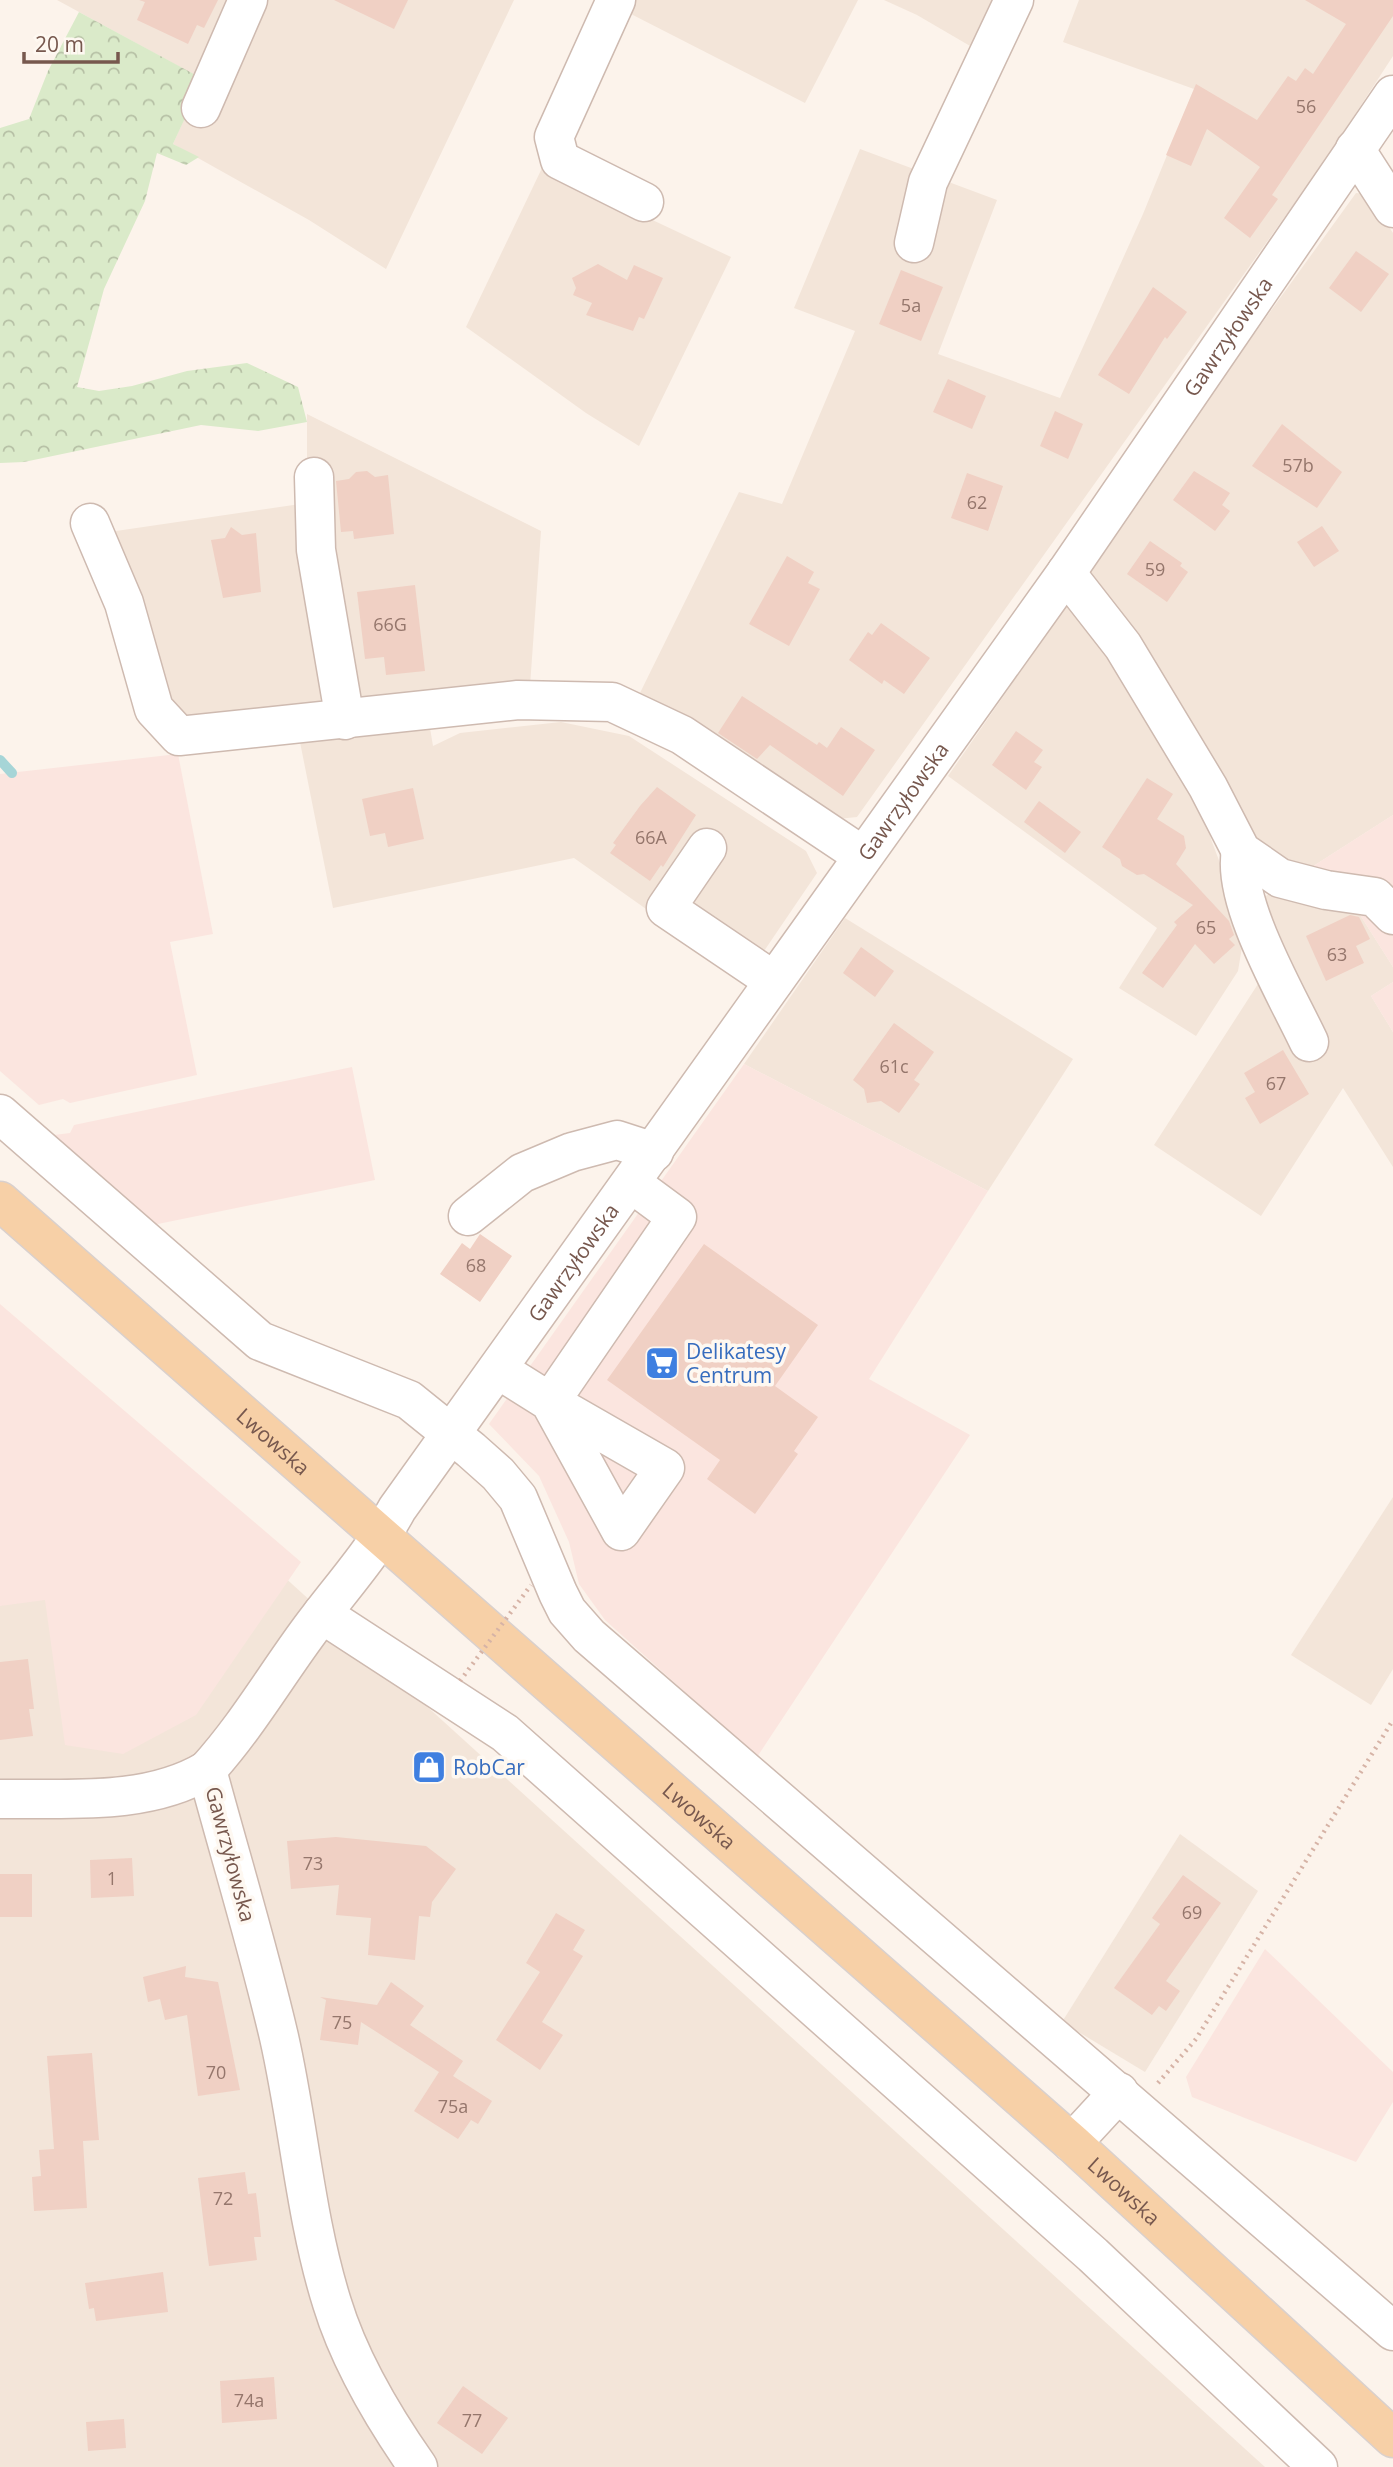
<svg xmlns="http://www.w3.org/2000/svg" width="1393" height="2467" font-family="'Open Sans',sans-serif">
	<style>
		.residential { fill: #f3e5d9 }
		.commercial { fill: #fbe5df }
		.forest { fill: url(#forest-crowns) }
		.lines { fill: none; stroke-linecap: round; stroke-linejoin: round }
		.stream { stroke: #a6d5d7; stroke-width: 10 }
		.building { fill: #f0d0c4 }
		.minor-casing { stroke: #cebab0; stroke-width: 41 }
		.major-casing { stroke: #d9d0cd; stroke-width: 41 }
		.path { stroke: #d6b3a6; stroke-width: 4.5; stroke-dasharray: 2 5; stroke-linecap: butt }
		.minor { stroke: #fff; stroke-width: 38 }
		.major { stroke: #f7d0a7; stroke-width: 38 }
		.path-bridge { stroke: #d6b3a6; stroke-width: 4.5; stroke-dasharray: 2 5; stroke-linecap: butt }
		.labels { text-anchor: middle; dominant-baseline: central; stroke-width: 7; stroke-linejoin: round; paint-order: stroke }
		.number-label { font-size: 18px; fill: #95766c }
		.street-label { font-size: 21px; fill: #77584e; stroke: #fef8f1 }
		.shop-label { font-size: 21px; fill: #366cbe; stroke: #fef8f1; text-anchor: start }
	</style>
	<defs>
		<pattern id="forest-crowns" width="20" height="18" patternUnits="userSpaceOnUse" patternTransform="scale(1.75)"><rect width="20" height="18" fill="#daeac9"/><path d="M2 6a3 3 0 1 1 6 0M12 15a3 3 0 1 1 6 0" fill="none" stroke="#b6c0a5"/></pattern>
	</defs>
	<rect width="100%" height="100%" fill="#fcf3eb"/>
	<g class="residential">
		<polygon points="57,0 514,0 386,269 309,220 173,144 202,79"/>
		<polygon points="635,0 858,0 805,103 629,13"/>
		<polygon points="884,0 1000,0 977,50 917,15"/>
		<polygon points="1079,0 1393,0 1393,56 1326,159 857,817 828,820 638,697 739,492 782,504 855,331 794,308 860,149 997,200 938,354 1060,398 1143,214 1194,89 1063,42"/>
		<polygon points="542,168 731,257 639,446 586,413 466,327"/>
		<polygon points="1356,193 1367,194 1393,233 1393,815 1304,872 1350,899 1393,967 1393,982 1371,996 1393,1032 1393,1167 1343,1088 1261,1216 1154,1145 1278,953 1255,903 1303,872 1264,856 1094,585 1091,572 1239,355"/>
		<polygon points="307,414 541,531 530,686 362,705 325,693 313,711 190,727 171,710 116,554 116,531 307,503"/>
		<polygon points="1071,599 1194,782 1212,842 1245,929 1238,971 1196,1036 1119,988 1157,928 948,776"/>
		<polygon points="429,722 433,746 460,733 561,722 629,736 806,851 817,873 745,979 574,858 333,908 299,737"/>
		<polygon points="845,918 1073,1059 988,1191 744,1064"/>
		<polygon points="0,1319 1265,2467 0,2467"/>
		<polygon points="1393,1497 1393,1669 1371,1705 1291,1655"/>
		<polygon points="1180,1834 1258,1891 1145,2072 1062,2022"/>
	</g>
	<g class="commercial">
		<polygon points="178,754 213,934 170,942 197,1075 70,1103 63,1099 39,1105 0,1071 0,774"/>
		<polygon points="1393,815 1393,967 1350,899 1331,910 1304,872"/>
		<polygon points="1393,982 1393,1032 1371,996"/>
		<polygon points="744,1064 988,1191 869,1379 970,1435 757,1757 605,1620 579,1584 569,1542 539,1476 489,1424"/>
		<polygon points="352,1067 375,1180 148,1226 46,1136 70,1133 74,1125"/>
		<polygon points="0,1304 301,1562 196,1715 123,1754 65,1745 45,1600 0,1606"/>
		<polygon points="1265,1949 1393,2072 1393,2102 1356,2162 1192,2097 1186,2077"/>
	</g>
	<polygon class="forest" points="79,12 203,79 173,144 199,157 186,165 157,153 145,201 104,289 77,387 99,391 132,386 187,371 247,363 298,387 307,422 258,431 201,425 24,462 0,463 0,128 29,119 48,71"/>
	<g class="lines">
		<polyline class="stream" points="0,760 12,773"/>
	</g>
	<g class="building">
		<polygon points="139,0 218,0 204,28 197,25 188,44 137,20 145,2"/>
		<polygon points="334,0 408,0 394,29"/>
		<polygon points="1305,0 1393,0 1393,16 1272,195 1278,199 1250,238 1224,218 1260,167 1207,129 1191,166 1166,155 1196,84 1257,120 1288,76 1296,81 1305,68 1313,74 1346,24"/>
		<polygon points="1356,251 1389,274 1361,312 1329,288"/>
		<polygon points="598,264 627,280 634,265 663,278 644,319 639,317 633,331 586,315 592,303 573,295 576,288 572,278"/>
		<polygon points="901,270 943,287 921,341 879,324"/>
		<polygon points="1153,287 1187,312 1167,339 1165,337 1129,394 1098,375"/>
		<polygon points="948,379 986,396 972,429 933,412"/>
		<polygon points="1055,411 1083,424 1068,459 1040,446"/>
		<polygon points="1282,424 1342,472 1317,508 1252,466"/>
		<polygon points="367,471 375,477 388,475 394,534 354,539 353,531 341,532 336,481 349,479 356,472"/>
		<polygon points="1194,471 1230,493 1222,505 1230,511 1215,531 1173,500"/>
		<polygon points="967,473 1003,486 988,531 951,518"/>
		<polygon points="1322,526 1339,551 1314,567 1297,542"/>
		<polygon points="231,527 242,535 256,533 261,592 223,598 211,540 225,538"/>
		<polygon points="1150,541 1182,563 1180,566 1188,572 1167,602 1127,574"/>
		<polygon points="787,556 814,572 808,583 820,589 789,646 749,624"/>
		<polygon points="415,585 425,671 386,675 384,657 365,659 357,592"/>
		<polygon points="881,623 930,658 904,694 884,680 882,684 849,660 868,632 872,635"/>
		<polygon points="742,696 817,745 819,742 827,748 841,727 875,750 843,796 770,745 757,759 718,733"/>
		<polygon points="1016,731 1043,750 1034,762 1042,767 1026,790 992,765"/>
		<polygon points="1147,778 1173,794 1157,819 1184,836 1186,848 1176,864 1229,921 1234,935 1229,939 1235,945 1214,964 1195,944 1163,988 1142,973 1177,925 1174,922 1193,905 1144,874 1137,875 1122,866 1120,859 1102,847"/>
		<polygon points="657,787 696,815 663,867 661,865 650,881 610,853 616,845 613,843 640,806"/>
		<polygon points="413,788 424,839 388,847 385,833 370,836 362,799"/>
		<polygon points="1039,801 1081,832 1065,853 1024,822"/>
		<polygon points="1350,915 1359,917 1370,939 1356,946 1364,963 1326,981 1306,936"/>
		<polygon points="861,947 894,971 875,997 843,973"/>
		<polygon points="894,1023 934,1052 914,1080 920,1084 899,1113 881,1101 867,1103 864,1089 853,1080"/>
		<polygon points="1283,1050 1309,1094 1260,1124 1245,1098 1255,1092 1244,1073"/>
		<polygon points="480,1234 512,1256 480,1302 440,1274 462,1243 470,1249"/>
		<polygon points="704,1244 818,1325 775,1386 818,1417 794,1451 798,1454 755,1514 707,1479 720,1460 607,1380"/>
		<polygon points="28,1659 34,1709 29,1709 33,1736 0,1740 0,1662"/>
		<polygon points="336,1837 426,1846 456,1869 432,1902 430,1917 419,1916 415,1960 368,1955 371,1918 336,1915 339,1885 291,1889 287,1841"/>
		<polygon points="132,1858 134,1896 91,1898 90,1860"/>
		<rect x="0" y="1874" width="32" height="43"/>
		<polygon points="1183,1875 1221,1903 1166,1981 1180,1991 1166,2011 1159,2006 1152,2015 1114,1988 1160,1924 1152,1918"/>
		<polygon points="556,1913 585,1930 573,1950 583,1956 542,2022 563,2035 540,2070 496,2040 540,1972 526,1963"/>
		<polygon points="186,1966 185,1977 218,1982 240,2090 198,2096 187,2015 165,2020 160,1999 148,2002 143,1977"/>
		<polygon points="391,1982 424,2006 410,2025 463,2061 453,2076 492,2101 478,2124 471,2120 458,2139 414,2111 439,2072 361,2022 358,2045 320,2040 326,2000 320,1997 377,2005"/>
		<polygon points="92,2053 99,2140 83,2141 87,2208 34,2211 32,2177 41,2176 39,2150 54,2149 47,2056"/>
		<polygon points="245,2172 248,2194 256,2193 259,2216 261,2237 254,2237 257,2260 209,2266 198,2178"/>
		<polygon points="163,2272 168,2312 96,2321 94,2308 89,2309 85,2283"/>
		<polygon points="274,2377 277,2419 222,2423 220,2381"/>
		<polygon points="463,2386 508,2418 482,2454 437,2423"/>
		<polygon points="124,2419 126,2448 88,2451 86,2422"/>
	</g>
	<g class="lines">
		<g class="minor-casing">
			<g id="minor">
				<polyline points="616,0 554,137 560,160 644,202"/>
				<polyline points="201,108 248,0"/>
				<polyline points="1355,149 1393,208"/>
				<polyline points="914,243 928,182 1014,0"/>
				<polyline points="314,477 316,550 345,720"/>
				<polyline points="90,523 124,603 154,709 179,736 518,700 612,702 682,735 863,856"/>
				<polyline points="1066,573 1123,646 1208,787 1241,851 1280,878 1326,890 1375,897 1393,915"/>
				<polyline points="707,848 666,908 774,981"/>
				<path d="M1241,851C1231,901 1287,995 1309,1042"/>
				<polyline points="0,1114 260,1341 409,1400 471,1450 498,1474 518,1498 558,1593 567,1611 589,1636 1393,2331"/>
				<polyline points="468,1216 522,1173 572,1152 617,1140 654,1152"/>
				<polyline points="499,1370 550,1402 621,1531 665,1468 550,1402 677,1217 631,1183"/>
				<polyline points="322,1614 505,1733 1093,2255 1318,2467"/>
				<path d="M0,1799C68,1798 147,1806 207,1770"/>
				<polyline points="1072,2143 1119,2092"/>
				<path id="s1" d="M418,2467C383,2417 350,2362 332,2303C305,2217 299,2125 279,2037C258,1947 231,1859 207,1770C246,1727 275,1677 309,1631C339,1590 373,1554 397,1509L1066,573L1393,95"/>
			</g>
		</g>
		<g class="major-casing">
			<g id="major">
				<path id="s2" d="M0,1201L1072,2143L1393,2438"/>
			</g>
		</g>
		<polyline class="path" points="1158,2083 1196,2039 1393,1720"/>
		<use href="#minor" class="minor"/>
		<use href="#major" class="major"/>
		<polyline class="path-bridge" points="460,1681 531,1585"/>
	</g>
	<defs>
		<g id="supermarket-square" transform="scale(1.75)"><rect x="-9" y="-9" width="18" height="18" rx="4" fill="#3f7fe0" stroke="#fef8f1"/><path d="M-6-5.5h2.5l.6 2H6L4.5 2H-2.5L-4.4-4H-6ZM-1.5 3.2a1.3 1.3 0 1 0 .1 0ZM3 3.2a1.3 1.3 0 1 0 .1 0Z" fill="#fff"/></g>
		<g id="shop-square" transform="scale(1.75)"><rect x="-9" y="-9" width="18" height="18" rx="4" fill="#3f7fe0" stroke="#fef8f1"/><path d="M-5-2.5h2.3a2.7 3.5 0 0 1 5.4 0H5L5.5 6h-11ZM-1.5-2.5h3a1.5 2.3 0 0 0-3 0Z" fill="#fff"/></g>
	</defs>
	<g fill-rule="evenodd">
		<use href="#supermarket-square" x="662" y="1363"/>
		<use href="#shop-square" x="429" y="1767"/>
	</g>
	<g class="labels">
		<g class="number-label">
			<text x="1306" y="106">56</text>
			<text x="911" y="305">5a</text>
			<text x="1298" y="465">57b</text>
			<text x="977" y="502">62</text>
			<text x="1155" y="569">59</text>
			<text x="390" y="624">66G</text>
			<text x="651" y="837">66A</text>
			<text x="1206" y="927">65</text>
			<text x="1337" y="954">63</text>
			<text x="894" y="1066">61c</text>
			<text x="1276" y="1083">67</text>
			<text x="476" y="1265">68</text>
			<text x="313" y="1863">73</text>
			<text x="112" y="1878">1</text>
			<text x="1192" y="1912">69</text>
			<text x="342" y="2022">75</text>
			<text x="216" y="2072">70</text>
			<text x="453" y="2106">75a</text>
			<text x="223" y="2198">72</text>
			<text x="249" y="2400">74a</text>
			<text x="472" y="2420">77</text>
		</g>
		<g class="street-label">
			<text stroke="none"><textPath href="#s1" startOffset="2494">Gawrzyłowska</textPath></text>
			<text stroke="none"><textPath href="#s1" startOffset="1927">Gawrzyłowska</textPath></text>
			<text stroke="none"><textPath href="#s1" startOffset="1360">Gawrzyłowska</textPath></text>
			<text stroke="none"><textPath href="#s2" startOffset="364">Lwowska</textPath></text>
			<text stroke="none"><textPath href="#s2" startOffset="931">Lwowska</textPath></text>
			<text transform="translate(231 1854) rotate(75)">Gawrzyłowska</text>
			<text stroke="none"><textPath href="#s2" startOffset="1498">Lwowska</textPath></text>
		</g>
		<g class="shop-label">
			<text x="686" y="1351">Delikatesy<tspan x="686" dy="24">Centrum</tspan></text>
			<text x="453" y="1767">RobCar</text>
		</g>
	</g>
	<path d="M24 52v10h94v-10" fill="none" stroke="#77584e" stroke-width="3.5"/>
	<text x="35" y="52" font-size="21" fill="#77584e" stroke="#fef8f1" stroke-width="5" paint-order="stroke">20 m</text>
</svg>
